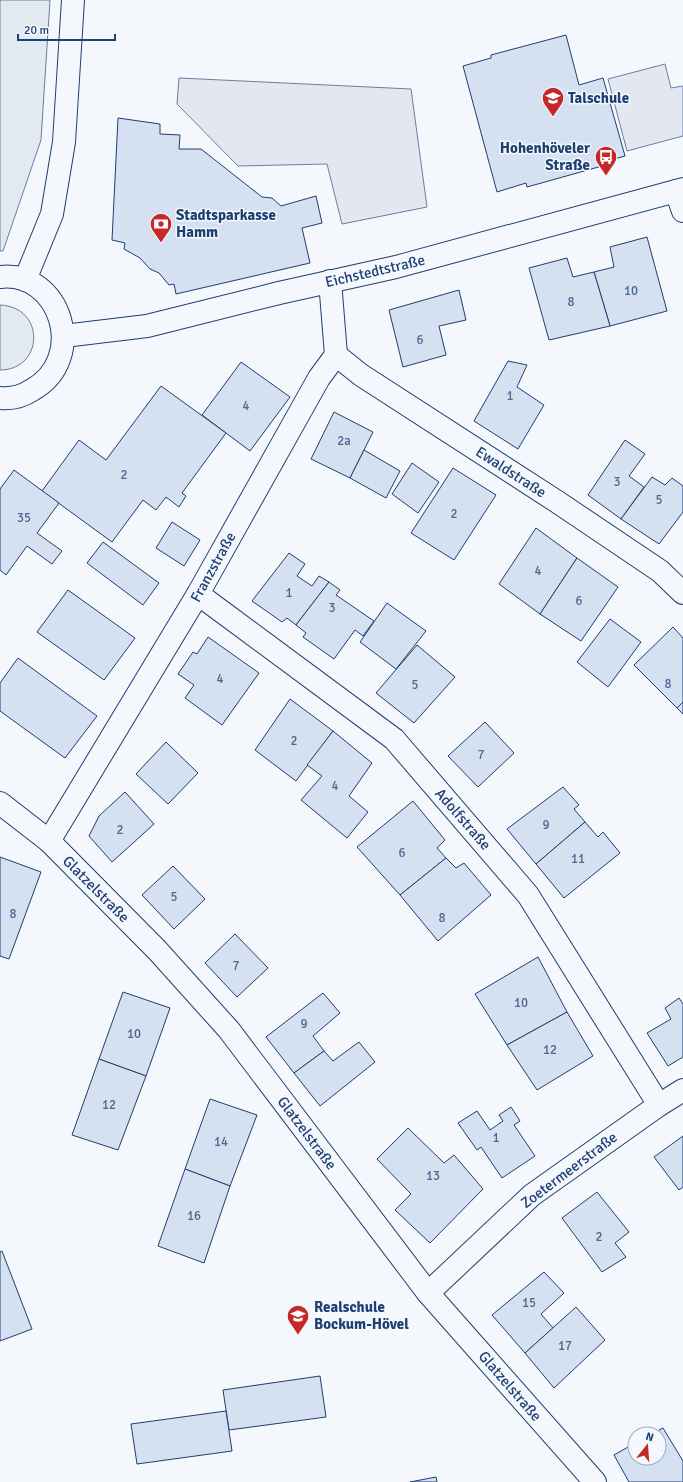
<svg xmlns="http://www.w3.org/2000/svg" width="683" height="1482" font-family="Signika,sans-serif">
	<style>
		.green { fill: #e3e9f0; stroke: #687fa3 }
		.parking { fill: #e3e8f0; stroke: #687fa3 }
		.building { fill: #d5e0f0; stroke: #1d3f73 }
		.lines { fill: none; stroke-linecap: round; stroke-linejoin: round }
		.minor-casing { stroke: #1d3f73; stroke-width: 24 }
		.minor { stroke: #f4f7fb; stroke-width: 22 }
		.labels { text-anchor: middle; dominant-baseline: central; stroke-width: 3; stroke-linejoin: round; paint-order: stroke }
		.number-label { font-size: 13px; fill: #4b6792 }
		.poi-label { font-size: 15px; font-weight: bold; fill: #1d3f73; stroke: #f4f7fb; text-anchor: start }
		.street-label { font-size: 15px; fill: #1d3f73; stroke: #f4f7fb }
	</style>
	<rect width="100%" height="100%" fill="#f4f7fb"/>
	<g class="green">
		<polygon points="0,0 50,0 41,140 3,251 0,251"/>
		<path d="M0,305C46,307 44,370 0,370Z"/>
	</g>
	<g class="parking">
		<polygon points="665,64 671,88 683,86 683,136 627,151 608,79"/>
		<polygon points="179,78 411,89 427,207 342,224 327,164 238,166 177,104"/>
	</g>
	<g class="building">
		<polygon points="566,35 579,85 603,78 625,156 601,163 602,166 527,187 526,183 497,192 463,66 491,58 491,55"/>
		<polygon points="118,118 160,124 160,134 180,135 179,149 201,149 262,197 272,198 281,206 316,196 322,223 302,228 310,263 176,294 174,284 169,285 159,273 150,269 140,258 124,249 125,243 112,240"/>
		<polygon points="647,237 667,311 610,326 594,272 614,267 610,247"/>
		<polygon points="567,258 573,277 594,272 610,326 549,340 529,268"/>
		<polygon points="459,290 466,320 439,326 446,355 403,367 389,310"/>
		<polygon points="508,361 527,365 517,387 544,405 518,449 474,421"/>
		<polygon points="241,362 290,397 250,451 202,415"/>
		<polygon points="161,386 226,433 182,493 186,496 179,507 166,497 156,510 143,500 112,542 42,491 79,440 106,460"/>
		<polygon points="334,412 373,432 350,478 311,459"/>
		<polygon points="625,440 645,454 629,476 644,487 621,519 588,495"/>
		<polygon points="364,450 400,471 386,498 350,478"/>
		<polygon points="412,463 439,482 418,513 392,494"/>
		<polygon points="453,468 496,495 454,560 411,533"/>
		<polygon points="14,470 59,503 37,533 62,551 52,564 27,546 6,575 0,570 0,489"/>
		<polygon points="652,477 665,485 672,478 683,486 683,512 659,544 621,519"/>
		<polygon points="172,522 200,540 184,566 156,548"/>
		<polygon points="536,528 577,558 540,614 499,584"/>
		<polygon points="103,542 159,583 143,605 87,563"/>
		<polygon points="289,553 305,564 297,576 312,586 319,576 329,582 296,625 287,618 282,622 252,601"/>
		<polygon points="577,558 618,587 581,641 540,614"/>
		<polygon points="329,582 340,590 336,595 374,621 363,636 355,630 334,659 303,637 306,633 296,625"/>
		<polygon points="68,590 135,638 104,680 37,632"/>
		<polygon points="387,603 426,631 396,669 360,642"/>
		<polygon points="610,619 641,642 608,687 577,662"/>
		<polygon points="673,627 683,638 683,702 677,708 634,665"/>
		<polygon points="208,637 259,673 222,725 185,698 194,685 178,674 193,652 197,654"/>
		<polygon points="417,645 455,677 414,723 376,693"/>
		<polygon points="18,658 97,716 65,758 0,711 0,683"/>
		<polygon points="290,699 333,731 296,781 255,750"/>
		<polygon points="683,702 683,714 677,708"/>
		<polygon points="485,722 514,753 478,787 448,756"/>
		<polygon points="333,731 372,763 349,796 368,812 347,838 301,800 322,776 307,765"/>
		<polygon points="166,742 198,773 168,804 136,774"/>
		<polygon points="563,787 579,805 574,809 585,822 536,864 507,829"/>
		<polygon points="125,792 154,824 112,862 89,836 99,816"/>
		<polygon points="413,801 445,840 437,848 446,858 400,895 357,847"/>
		<polygon points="585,822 598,837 603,832 620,853 564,898 536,864"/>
		<polygon points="0,857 41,872 9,959 0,956"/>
		<polygon points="446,858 456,868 464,863 491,895 438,941 400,895"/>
		<polygon points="173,866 205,899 174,929 142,895"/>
		<polygon points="235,934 268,968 237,997 205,963"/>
		<polygon points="538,957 567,1012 507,1045 475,994"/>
		<polygon points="123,992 170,1008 146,1076 99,1059"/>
		<polygon points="323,993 340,1013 313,1036 324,1051 294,1073 266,1037"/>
		<polygon points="679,998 683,1004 683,1057 668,1066 647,1033 671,1019 665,1008"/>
		<polygon points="567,1012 593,1056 537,1090 507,1045"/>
		<polygon points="359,1042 375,1062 320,1106 294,1073 324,1051 333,1061"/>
		<polygon points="99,1059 146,1076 118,1150 72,1135"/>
		<polygon points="210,1099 257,1115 230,1186 185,1169"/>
		<polygon points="511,1107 520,1121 514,1125 535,1156 502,1178 481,1147 477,1150 458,1123 477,1111 490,1130 503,1121 499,1115"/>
		<polygon points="408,1128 444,1163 454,1155 483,1189 430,1243 395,1210 411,1194 377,1159"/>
		<polygon points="683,1136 683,1187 679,1190 654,1157"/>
		<polygon points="185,1169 230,1186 204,1263 158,1246"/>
		<polygon points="597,1192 629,1232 615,1243 626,1257 602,1272 562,1218"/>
		<polygon points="2,1251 32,1329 0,1341 0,1252"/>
		<polygon points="544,1272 564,1293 541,1314 553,1328 525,1353 492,1315"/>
		<polygon points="576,1307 605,1340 554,1388 525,1353"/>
		<polygon points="320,1376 326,1417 229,1430 223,1390"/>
		<polygon points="226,1411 232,1451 137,1464 131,1424"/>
		<polygon points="663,1428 683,1461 683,1482 629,1482 614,1455 635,1443 635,1458 659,1458 659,1434 652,1434"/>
		<polygon points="436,1477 437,1482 410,1482"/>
	</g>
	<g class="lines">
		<g class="minor-casing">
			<g id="minor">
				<polyline points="676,191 683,211"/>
				<path d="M0,277C60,270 89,358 32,390C23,396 11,399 0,398"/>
				<polyline points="25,280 52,214 64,142 73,0"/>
				<polyline points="64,336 147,326 279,293 396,267 683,189"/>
				<polyline points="336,355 361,375 556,501 660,571 683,593"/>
				<polyline points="198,594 394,739 528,895 659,1105"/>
				<polyline points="0,803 49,841 157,950 229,1030 428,1293 595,1482"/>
				<polyline points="49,841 198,594 319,378 336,355 330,281"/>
				<polyline points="428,1293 532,1195 659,1105 683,1090"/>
			</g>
		</g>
		<use href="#minor" class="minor"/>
	</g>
	<defs>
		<g id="school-pin" transform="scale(1.15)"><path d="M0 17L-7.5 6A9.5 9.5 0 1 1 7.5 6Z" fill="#c62828" stroke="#f4f7fb"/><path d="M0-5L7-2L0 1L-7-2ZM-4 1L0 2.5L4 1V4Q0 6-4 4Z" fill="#fff"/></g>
		<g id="bus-pin" transform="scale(1.15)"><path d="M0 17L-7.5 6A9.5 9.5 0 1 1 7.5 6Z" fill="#c62828" stroke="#f4f7fb"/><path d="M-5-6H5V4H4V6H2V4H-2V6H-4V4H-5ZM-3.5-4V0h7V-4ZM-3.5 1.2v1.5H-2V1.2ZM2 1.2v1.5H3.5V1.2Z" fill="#fff"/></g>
		<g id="bank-pin" transform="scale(1.15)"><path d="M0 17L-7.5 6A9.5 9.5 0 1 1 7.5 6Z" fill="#c62828" stroke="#f4f7fb"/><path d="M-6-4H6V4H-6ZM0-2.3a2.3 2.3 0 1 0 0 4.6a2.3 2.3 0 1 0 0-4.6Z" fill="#fff"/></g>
	</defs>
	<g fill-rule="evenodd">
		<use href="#school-pin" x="553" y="98"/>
		<use href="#bus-pin" x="606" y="157"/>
		<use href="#bank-pin" x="161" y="224"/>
		<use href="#school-pin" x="298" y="1316"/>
	</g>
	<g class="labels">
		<g class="number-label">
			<text x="631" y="291">10</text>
			<text x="571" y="302">8</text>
			<text x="420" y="340">6</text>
			<text x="510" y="396">1</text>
			<text x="246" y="406">4</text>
			<text x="344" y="441">2a</text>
			<text x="124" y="475">2</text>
			<text x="617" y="482">3</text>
			<text x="659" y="500">5</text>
			<text x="454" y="514">2</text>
			<text x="24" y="518">35</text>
			<text x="538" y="571">4</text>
			<text x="289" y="593">1</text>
			<text x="579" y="601">6</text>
			<text x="332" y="608">3</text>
			<text x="220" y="679">4</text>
			<text x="668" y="684">8</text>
			<text x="415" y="685">5</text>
			<text x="294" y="741">2</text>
			<text x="481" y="755">7</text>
			<text x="335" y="786">4</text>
			<text x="546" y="825">9</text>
			<text x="120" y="830">2</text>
			<text x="402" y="853">6</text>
			<text x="578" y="859">11</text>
			<text x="174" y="897">5</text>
			<text x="13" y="914">8</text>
			<text x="442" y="918">8</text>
			<text x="236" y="966">7</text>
			<text x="521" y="1003">10</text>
			<text x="304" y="1024">9</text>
			<text x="134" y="1034">10</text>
			<text x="550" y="1050">12</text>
			<text x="109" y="1105">12</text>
			<text x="496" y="1138">1</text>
			<text x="221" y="1142">14</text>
			<text x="433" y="1176">13</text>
			<text x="194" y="1216">16</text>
			<text x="599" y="1237">2</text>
			<text x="529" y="1303">15</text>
			<text x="565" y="1346">17</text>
		</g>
		<g class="poi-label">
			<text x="568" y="98">Talschule</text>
			<text x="590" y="148" text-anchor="end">Hohenhöveler<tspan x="590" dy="17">Straße</tspan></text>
			<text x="176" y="215">Stadtsparkasse<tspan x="176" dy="17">Hamm</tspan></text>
			<text x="314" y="1307">Realschule<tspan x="314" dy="17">Bockum-Hövel</tspan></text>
		</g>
		<g class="street-label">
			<text transform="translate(375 271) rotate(-13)">Eichstedtstraße</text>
			<text transform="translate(511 472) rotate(33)">Ewaldstraße</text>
			<text transform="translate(213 567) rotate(-61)">Franzstraße</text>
			<text transform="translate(463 819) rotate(49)">Adolfstraße</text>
			<text transform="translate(96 889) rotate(45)">Glatzelstraße</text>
			<text transform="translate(307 1133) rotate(53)">Glatzelstraße</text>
			<text transform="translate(569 1170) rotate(-37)">Zoetermeerstraße</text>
			<text transform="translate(510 1386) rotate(49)">Glatzelstraße</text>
		</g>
	</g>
	<g transform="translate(647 1446) rotate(17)"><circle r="19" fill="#f4f7fb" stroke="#9eadc5"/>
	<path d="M0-3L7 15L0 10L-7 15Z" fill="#c62828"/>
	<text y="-6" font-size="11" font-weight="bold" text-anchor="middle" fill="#1d3f73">N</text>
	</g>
	<path d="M18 34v6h97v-6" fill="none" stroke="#1d3f73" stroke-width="2"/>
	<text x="24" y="34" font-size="12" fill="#1d3f73" stroke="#f4f7fb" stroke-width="3" paint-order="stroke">20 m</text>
</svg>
